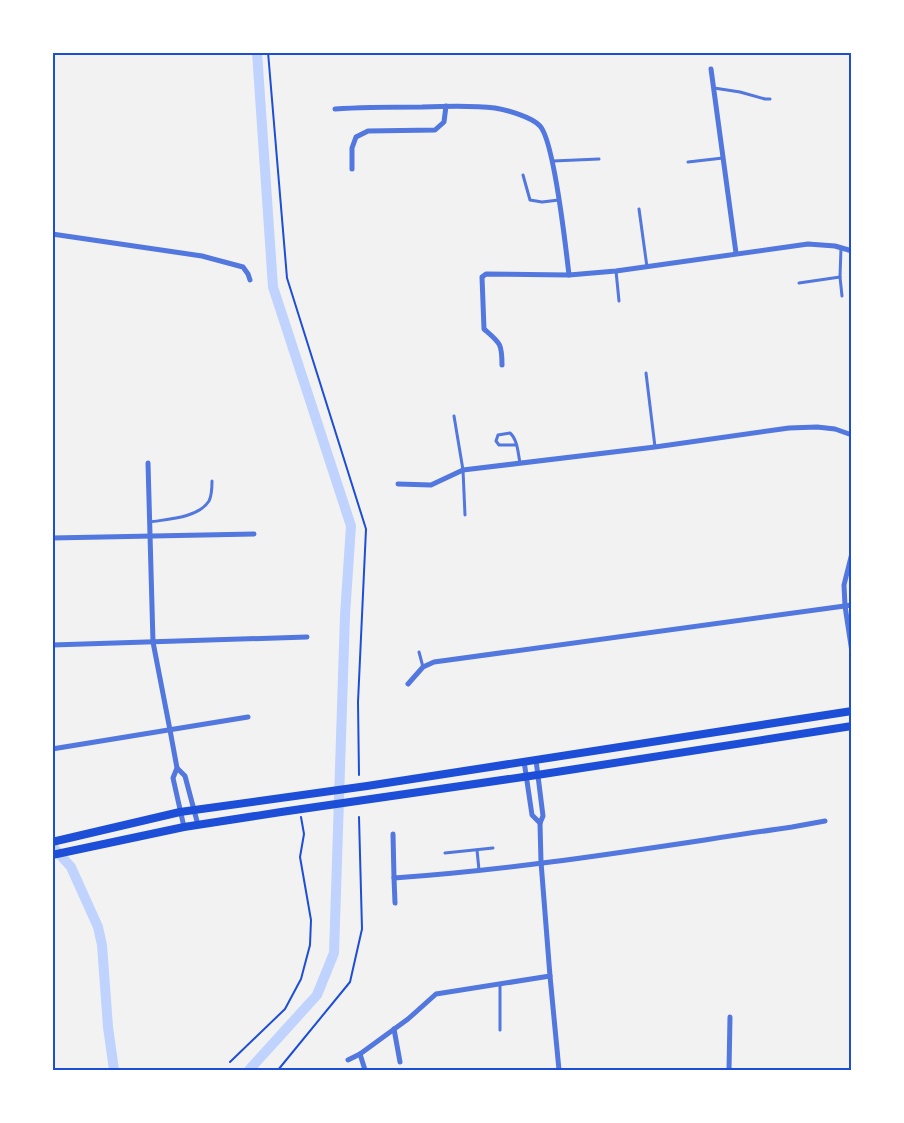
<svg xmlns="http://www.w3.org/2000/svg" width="904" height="1123" font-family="'Noto Serif',serif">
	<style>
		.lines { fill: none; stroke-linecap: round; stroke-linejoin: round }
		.canal { stroke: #bfd3fe; stroke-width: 10 }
		.path { stroke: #1d4ed8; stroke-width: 2 }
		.service { stroke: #5277de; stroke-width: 3 }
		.minor { stroke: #5277de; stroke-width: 5 }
		.secondary { stroke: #1d4ed8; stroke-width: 8 }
		.neatline { fill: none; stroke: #1d4ed8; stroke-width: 2 }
	</style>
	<rect width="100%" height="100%" fill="#f2f2f2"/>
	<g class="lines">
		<g class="canal">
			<polyline points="52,846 71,867 98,927 102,945 108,1027 114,1070"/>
			<polyline points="249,1070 317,995 334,953 345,615 351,526 273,287 257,52"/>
		</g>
		<g class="path">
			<polyline points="268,52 287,278 366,529 358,702 359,775"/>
			<polyline points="230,1062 285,1009 301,979 310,945 311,920 300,857 304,834 301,817"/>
			<polyline points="278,1070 350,982 362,929 359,817"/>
		</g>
		<g class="service">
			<polyline points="714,88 740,92 765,99 770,99"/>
			<polyline points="553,161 599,159"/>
			<polyline points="688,162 723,158"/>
			<polyline points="523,175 530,200 542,202 559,200"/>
			<polyline points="639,209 647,267"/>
			<polyline points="616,271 619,301"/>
			<polyline points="840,277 842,296"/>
			<polyline points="799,283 840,277 841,248"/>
			<polyline points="646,373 655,447"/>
			<polyline points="454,416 463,470 465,515"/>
			<path d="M516,445H499L496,441L498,435L510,433C518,440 518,454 520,463"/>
			<path d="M150,522C168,519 198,518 209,501C212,495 212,488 212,481"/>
			<polyline points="419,652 423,667"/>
			<polyline points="477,850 479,870"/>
			<polyline points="445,853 493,848"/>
			<polyline points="500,1030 500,984"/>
		</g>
		<g class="minor">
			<polyline points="711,69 736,253"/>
			<path d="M335,109C364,107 393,107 422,107C446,106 471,105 495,108C507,110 532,117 540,126C554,141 566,249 569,275L616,271L808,244L835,246L852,251"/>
			<polyline points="352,169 352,148 356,137 368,131 435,130 444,122 446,106"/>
			<polyline points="52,234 202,256 243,267 248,274 250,280"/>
			<path d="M502,365C502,343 500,343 484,329L482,277L486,274L569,275"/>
			<polyline points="148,463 153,642 170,730 177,768 173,778 184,827"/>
			<polyline points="398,484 431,485 463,470 655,447 789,428 817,427 835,429 852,435"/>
			<polyline points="52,538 254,534"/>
			<polyline points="852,553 844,585 845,606 852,652"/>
			<polyline points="52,645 307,637"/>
			<polyline points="408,684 423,667 434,662 852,605"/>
			<polyline points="52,749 248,717"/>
			<polyline points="536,760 543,816 540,823 541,862 550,976 559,1070"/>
			<polyline points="524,761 532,815 540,823"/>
			<polyline points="177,768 185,776 198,825"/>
			<path d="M393,834L394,878C527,869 660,846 792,827L825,821"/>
			<polyline points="394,878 395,903"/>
			<polyline points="394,1029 400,1062"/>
			<polyline points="360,1054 365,1070"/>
			<polyline points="348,1060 360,1054 408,1019 436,994 550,976"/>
			<polyline points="729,1070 730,1017"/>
		</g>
		<g class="secondary">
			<polyline points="52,842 180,812 367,786 852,711"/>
			<polyline points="52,855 184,827 281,812 537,775 852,726"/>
		</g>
	</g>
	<rect width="904" height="1123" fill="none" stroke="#ffffff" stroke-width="108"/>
	<rect x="54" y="54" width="796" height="1015" class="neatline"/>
</svg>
